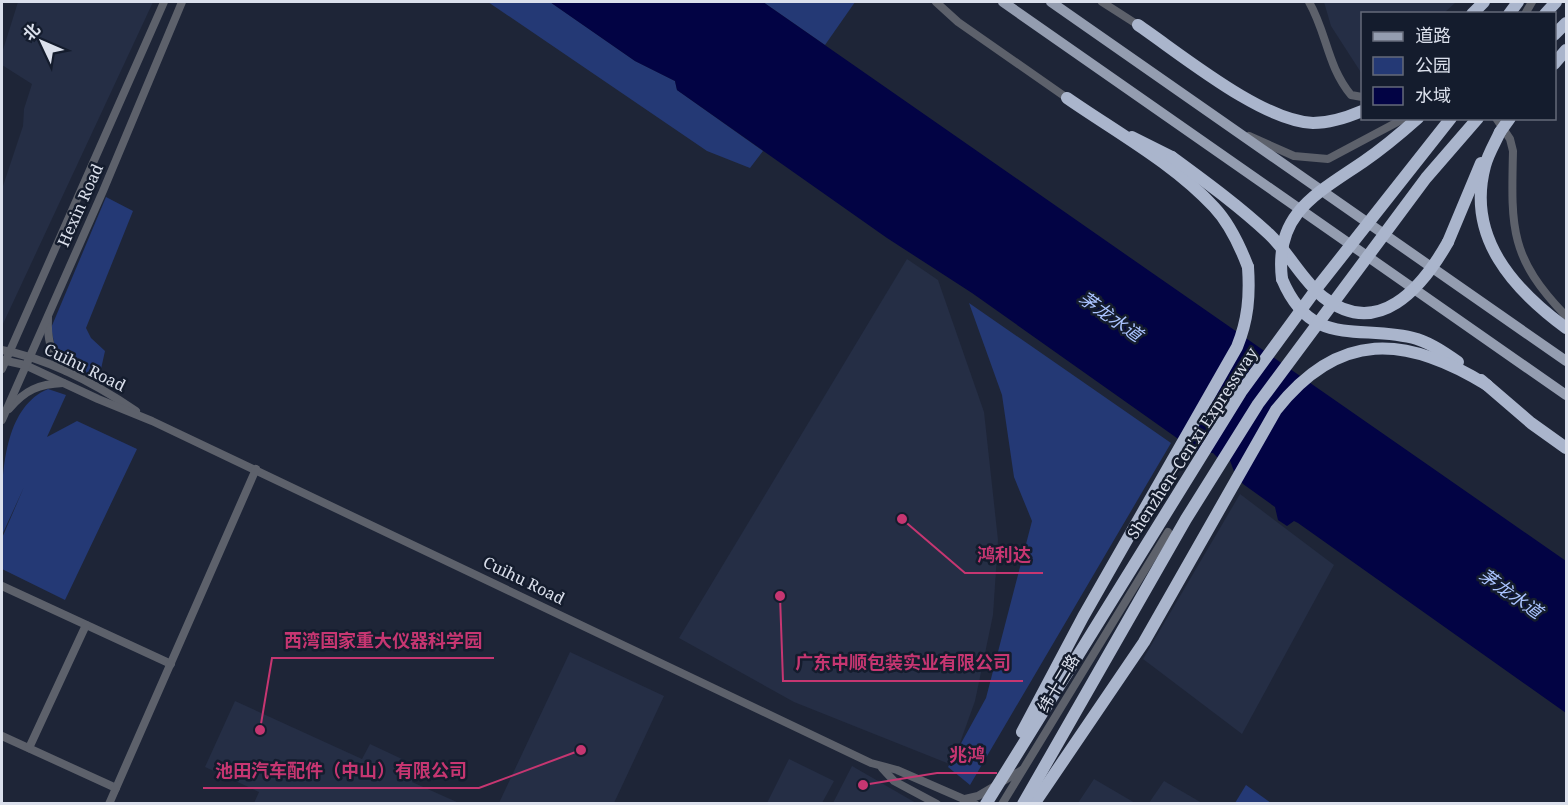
<svg xmlns="http://www.w3.org/2000/svg" width="1568" height="805" font-family="'Noto Serif','Noto Sans SC',serif">
	<style>
		.built { fill: #252e45 }
		.green { fill: #243975 }
		.water { fill: #020344 }
		.lines { fill: none; stroke-linecap: round; stroke-linejoin: round }
		.minor { stroke: #5d616b; stroke-width: 8 }
		.major { stroke: #949db0; stroke-width: 10 }
		.highway { stroke: #aab5cc; stroke-width: 12 }
		.highway-bridge { stroke: #aab5cc; stroke-width: 12 }
		.labels { text-anchor: middle; dominant-baseline: central; stroke-width: 5; stroke-linejoin: round; paint-order: stroke }
		.street-label { font-size: 16px; fill: #dbe0ec; stroke: #141c2d }
		.water-label { font-size: 18px; font-style: italic; fill: #abc4ff; stroke: #141c2d }
		.leader { fill: none; stroke: #c63671; stroke-width: 2 }
		.callout-dot { fill: #c63671; stroke: #141c2d; stroke-width: 2 }
		.callout-label { font-size: 18px; text-anchor: middle; font-weight: bold; fill: #c63671; stroke: #141c2d; stroke-width: 5; stroke-linejoin: round; paint-order: stroke }
	</style>
	<rect width="100%" height="100%" fill="#1e2537"/>
	<g class="built">
		<polygon points="18,2 153,2 2,326 2,189 23,126 24,109 32,84 2,65 2,53"/>
		<polygon points="1324,2 1456,2 1444,13 1362,14 1362,74 1331,26"/>
		<polygon points="907,259 938,280 984,412 998,540 993,615 975,701 952,765 794,702 679,638"/>
		<polygon points="1240,494 1334,565 1242,734 1143,659"/>
		<polygon points="570,652 664,696 614,803 499,803"/>
		<polygon points="235,701 362,759 370,744 419,767 412,782 459,803 254,803 259,792 205,767"/>
		<polygon points="789,759 834,781 822,803 767,803"/>
		<polygon points="852,766 916,803 833,803"/>
		<polygon points="1094,779 1135,803 1078,803"/>
		<polygon points="1164,781 1202,803 1149,803"/>
	</g>
	<g class="green">
		<polygon points="488,2 550,2 635,61 675,81 677,90 763,151 750,168 707,151"/>
		<polygon points="763,2 855,2 825,45"/>
		<polygon points="106,197 133,211 86,328 91,338 105,351 99,378 65,365 57,356 51,328"/>
		<polygon points="969,303 1171,443 970,785 948,767 986,698 1032,521 1014,477 1002,395"/>
		<path d="M48,389L66,395L47,437L77,421L137,449L65,600L2,569V538L24,487L2,535C1,486 0,409 48,389Z"/>
		<polygon points="1246,785 1271,803 1235,803"/>
	</g>
	<polygon class="water" points="550,2 763,2 1566,561 1566,713 1298,523 1294,521 1287,526 1278,520 1275,507 1243,484 1235,474 1229,458 1220,460 1213,453 1200,453 1191,448 972,293 887,238 677,90 675,81 635,61"/>
	<g class="lines">
		<g class="minor">
			<polyline points="936,2 958,22 1067,98"/>
			<polyline points="1102,2 1138,25"/>
			<path d="M1309,2C1327,33 1327,66 1351,95L1362,97"/>
			<polyline points="1525,14 1532,2"/>
			<path d="M1496,118L1510,139L1513,151C1511,229 1510,258 1566,316"/>
			<polyline points="1249,136 1294,156 1328,159 1405,118"/>
			<path d="M48,317C47,337 50,356 66,371"/>
			<path d="M2,350C50,359 96,384 136,411"/>
			<polyline points="2,360 25,365 98,399 152,421 871,763 897,770 975,804"/>
			<polyline points="2,369 164,2"/>
			<path d="M9,409C25,390 39,384 63,383"/>
			<polyline points="2,420 103,191 182,2"/>
			<polyline points="2,586 171,664"/>
			<polyline points="2,736 116,788"/>
			<polyline points="29,748 86,625"/>
			<polyline points="882,768 894,781 937,804"/>
			<polyline points="965,799 978,796 1022,770"/>
			<polyline points="109,804 256,469"/>
			<polyline points="1002,804 1168,532"/>
		</g>
		<g class="major">
			<polyline points="1003,2 1566,395"/>
			<polyline points="1051,2 1566,361"/>
		</g>
		<g class="highway">
			<polyline points="1472,14 1484,2"/>
			<polyline points="1509,14 1518,2"/>
			<polyline points="1545,14 1556,2"/>
			<path d="M1138,25C1182,55 1262,121 1313,123C1330,123 1348,117 1362,111"/>
			<polyline points="1554,64 1566,50"/>
			<path d="M1067,98C1116,132 1173,163 1214,207C1230,224 1240,246 1248,267"/>
			<path d="M1500,132C1495,143 1488,154 1485,166C1466,237 1513,289 1566,328"/>
			<polyline points="1132,137 1172,157"/>
			<polyline points="1448,242 1481,163"/>
			<path d="M1282,279C1312,351 1361,323 1417,339C1432,344 1445,353 1458,362"/>
			<polyline points="1481,380 1531,423 1566,448"/>
			<path d="M1034,804L1144,642L1276,410C1339,330 1406,335 1487,385"/>
		</g>
		<g class="highway-bridge">
			<polyline points="1554,35 1566,23"/>
			<polyline points="1500,132 1510,118"/>
			<path d="M1172,157C1206,182 1239,206 1269,234C1289,253 1302,280 1323,297C1378,340 1422,288 1448,242"/>
			<path d="M1282,279C1274,214 1316,194 1363,162C1382,149 1400,134 1418,118"/>
			<path d="M1022,732L1083,617L1237,347C1248,320 1250,296 1248,267"/>
			<polyline points="986,804 1241,392 1320,284 1451,118"/>
			<polyline points="1023,804 1186,519 1258,404 1426,178 1478,118"/>
		</g>
	</g>
	<g class="labels">
		<g class="street-label">
			<text transform="translate(80 205) rotate(-66)">Hexin Road</text>
			<text transform="translate(85 367) rotate(26)">Cuihu Road</text>
			<text transform="translate(1192 443) rotate(-57)">Shenzhen–Cen'xi Expressway</text>
			<text transform="translate(524 580) rotate(26)">Cuihu Road</text>
			<text transform="translate(1058 683) rotate(-59)">纬十二路</text>
		</g>
		<g class="water-label">
			<text transform="translate(1111 316) rotate(35)">茅龙水道</text>
			<text transform="translate(1511 593) rotate(35)">茅龙水道</text>
		</g>
	</g>
	<path class="leader" d="M902 519L965 573H1043M260 730L272 658H494M780 596L783 681H1023M863 785L937 773H997M581 750L479 788H203"/>
	<g class="callout-dot">
		<circle cx="902" cy="519" r="6"/>
		<circle cx="260" cy="730" r="6"/>
		<circle cx="780" cy="596" r="6"/>
		<circle cx="863" cy="785" r="6"/>
		<circle cx="581" cy="750" r="6"/>
	</g>
	<g class="callout-label">
		<text x="1004" y="561">鸿利达</text>
		<text x="383" y="647">西湾国家重大仪器科学园</text>
		<text x="903" y="669">广东中顺包装实业有限公司</text>
		<text x="967" y="761">兆鸿</text>
		<text x="341" y="777">池田汽车配件（中山）有限公司</text>
	</g>
	<rect width="1568" height="805" fill="none" stroke="#dbe0ec" stroke-width="6"/>
	<rect x="1361" y="12" width="195" height="108" fill="#141c2d" stroke="#646a79" stroke-width="1.5"/>
	<rect x="1373" y="32" width="30" height="9" fill="#949db0" stroke="#646a79" stroke-width="1.5"/>
	<text x="1415" y="42" font-size="18" fill="#dbe0ec">道路</text>
	<rect x="1373" y="57" width="30" height="18" fill="#243975" stroke="#646a79" stroke-width="1.5"/>
	<text x="1415" y="72" font-size="18" fill="#dbe0ec">公园</text>
	<rect x="1373" y="87" width="30" height="18" fill="#020344" stroke="#646a79" stroke-width="1.5"/>
	<text x="1415" y="102" font-size="18" fill="#dbe0ec">水域</text>
	<g transform="translate(42 42) rotate(314)" stroke="#141c2d" stroke-width="4.5" paint-order="stroke">
	<path d="M0-4.5L10 22L0 15L-10 22Z" fill="#dbe0ec"/>
	<text y="-9" font-size="16" font-weight="bold" text-anchor="middle" fill="#dbe0ec">北</text>
	</g>
</svg>
